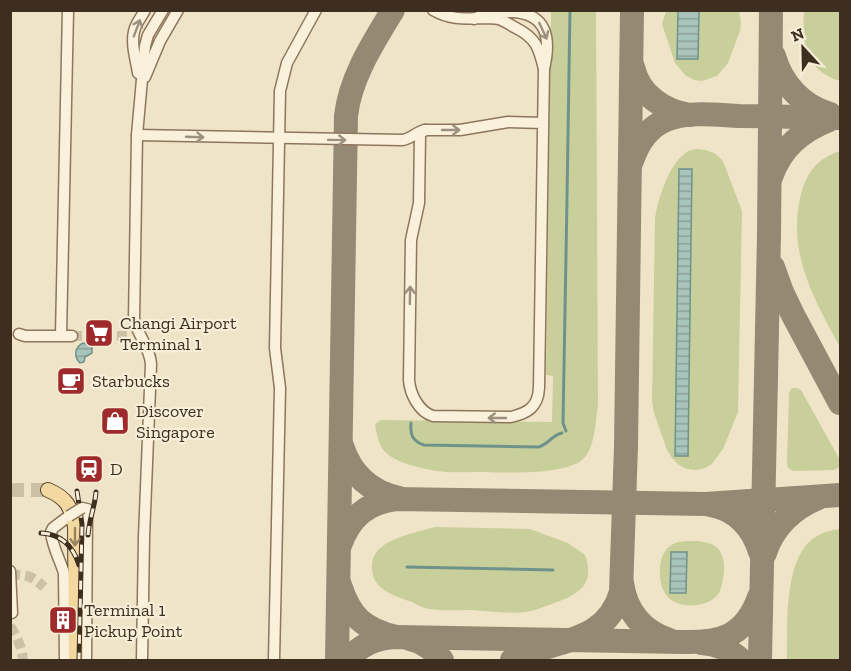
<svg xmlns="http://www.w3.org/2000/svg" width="851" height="671" font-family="'Zilla Slab',serif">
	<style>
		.grass { fill: #c9cf9b }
		.water { fill: url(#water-rules); stroke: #6f938a; stroke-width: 1.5 }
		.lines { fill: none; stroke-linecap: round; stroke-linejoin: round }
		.stream { stroke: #6f938a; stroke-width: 3 }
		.taxiway { stroke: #968974; stroke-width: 24 }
		.minor-tunnel { stroke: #ccc0a6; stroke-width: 10; stroke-dasharray: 10 5; stroke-linecap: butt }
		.major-tunnel { stroke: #ccc0a6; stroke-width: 14; stroke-dasharray: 14 7; stroke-linecap: butt }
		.minor-casing { stroke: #8d765c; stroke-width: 13 }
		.major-casing { stroke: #5b4430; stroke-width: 16 }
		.minor { stroke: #faf1dc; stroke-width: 10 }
		.major { stroke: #f3d9a0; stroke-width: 14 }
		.rail-casing { stroke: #3d2e20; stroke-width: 5 }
		.rail { stroke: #f7eed8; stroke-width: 3; stroke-dasharray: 9; stroke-linecap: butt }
		.minor-bridge-casing { stroke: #8d765c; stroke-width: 13; stroke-linecap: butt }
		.minor-bridge { stroke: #faf1dc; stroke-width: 10 }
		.oneway { stroke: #9c907e }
		.oneway2 { stroke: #988460 }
		.labels { text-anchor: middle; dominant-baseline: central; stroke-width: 4.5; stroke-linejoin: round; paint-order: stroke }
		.poi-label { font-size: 18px; fill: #3d2e20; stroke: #f7eed8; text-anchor: start }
	</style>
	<defs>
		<pattern id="water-rules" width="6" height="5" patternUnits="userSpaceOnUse" patternTransform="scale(1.5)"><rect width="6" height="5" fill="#a9c4bc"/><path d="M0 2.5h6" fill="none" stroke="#8ba098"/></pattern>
	</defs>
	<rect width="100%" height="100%" fill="#f0e4c8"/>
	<g class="grass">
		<path d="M551,11H596L598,404C596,419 595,446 585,457C569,477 499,472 474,472C462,472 449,473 437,471C424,469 401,464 390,456C379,449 377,436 375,424L381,420L552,422L553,376L546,375Z"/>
		<polygon points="666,11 678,11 677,59 697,59 699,11 739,11 741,22 740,31 728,63 717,76 702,81 694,80 686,76 675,63 662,24"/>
		<path d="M804,11H840V81C805,71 802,42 804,11Z"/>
		<path d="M696,149L706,150L716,154L723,161L742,211L738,412L723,449L712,464L705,468L697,470L687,469L679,465L672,458L667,450L654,413L652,401L655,218C658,200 668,167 683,155C687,151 691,150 696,149Z"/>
		<path d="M840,151V347C814,299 788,255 800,198C806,173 816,159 840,151Z"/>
		<path d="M792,388H797L801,390L840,460C841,466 839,468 834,470L793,471L788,468L787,464L789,392Z"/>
		<path d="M435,527L530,529L568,543L585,555C596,585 578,595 552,604C544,606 535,611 526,612C509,614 488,611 471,610C457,610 442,611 429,609C423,608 417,605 412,602C394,596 370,589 372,565C372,557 377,550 383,546C394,537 420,531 435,527Z"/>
		<path d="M840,529V660H787C788,627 783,559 814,538C822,532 832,530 840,529Z"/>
		<path d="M697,541C703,542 710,542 715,546C727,555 725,575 721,588C716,608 678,611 667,596C657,584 657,555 670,546C678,540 688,541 697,541Z"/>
	</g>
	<g class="water">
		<polygon points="678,11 699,11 698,59 677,59"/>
		<polygon points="679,169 692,169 688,456 675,456"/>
		<path d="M83,343L92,346V353L85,357L84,362L80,363C73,356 75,347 83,343Z"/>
		<polygon points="671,552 687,552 686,593 670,593"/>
	</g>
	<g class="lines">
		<g class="stream">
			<polyline points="567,197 570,10"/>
			<path d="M411,423C410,434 412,441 424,445L538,447C548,445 552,435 562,433"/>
			<polyline points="566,431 563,423 567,199"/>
			<polyline points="407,567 553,570"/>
		</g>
		<g class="taxiway">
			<path d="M774,56C782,84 802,106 830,114"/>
			<path d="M633,67C639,94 663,111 690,115"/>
			<path d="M632,161C638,143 649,127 666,120C688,111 716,115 739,116C773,116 807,117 840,118"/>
			<path d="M771,177C781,148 801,131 829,120"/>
			<polyline points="773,267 782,292 793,315 840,403"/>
			<path d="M342,446C351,474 370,492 399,498"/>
			<path d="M710,505C736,509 753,528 760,552"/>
			<path d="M340,545C350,518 366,503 395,499L705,504L840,495"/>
			<path d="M765,553C773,527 793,508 818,498"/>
			<path d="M622,583C626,611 642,631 669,640"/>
			<path d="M340,585C350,617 364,629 396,637"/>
			<path d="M410,639C424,642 433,650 442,660"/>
			<path d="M702,643C717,644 730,650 741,660"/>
			<path d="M337,660L346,116C350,78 373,43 393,10"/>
			<path d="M347,660C361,645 375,638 396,637L682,642C720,643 745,637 759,597"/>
			<path d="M512,660C553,639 606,645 621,592L626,446L632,10"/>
			<polyline points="760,660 769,235 771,10"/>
		</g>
		<g class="minor-tunnel">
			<polyline points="72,336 132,336"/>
			<path d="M10,575C27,574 32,576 44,587"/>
			<path d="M10,626C17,636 22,648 23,660"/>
		</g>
		<polyline class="major-tunnel" points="10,490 48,490"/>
		<g class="minor-casing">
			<g id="minor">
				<path d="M433,10C448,19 463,19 479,18C486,18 492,18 499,19C505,21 510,25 516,28C536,38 539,48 544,69C551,39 548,13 511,12C496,12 487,12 474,19"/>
				<path d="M138,73C136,59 130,42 135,28C137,22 142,16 145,10"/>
				<polyline points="145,77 160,41 178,10"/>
				<path d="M543,123L508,122L460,130H425L420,134L419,203L411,240L409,380C410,394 419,412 433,416L511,417C528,413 538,407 539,388L544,69"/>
				<path d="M137,135L402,140C411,139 416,132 425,130"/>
				<polyline points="19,334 25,336 72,336"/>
				<polyline points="61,335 68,10"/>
				<polyline points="82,508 87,509 86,660"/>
				<polyline points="10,571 12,613 10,613"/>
				<path d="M65,660L64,573C60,560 52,546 51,532L53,528L69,516"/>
				<path d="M142,660L144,537L151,364C150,348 138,335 134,320L137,135L145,46L148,35L163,10"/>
				<polyline points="274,660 280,388 275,348 280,91 287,63 316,10"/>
			</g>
		</g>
		<g class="major-casing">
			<path id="major" d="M48,490C67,498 71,507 75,526L76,660"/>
		</g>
		<use href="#minor" class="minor"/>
		<use href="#major" class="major"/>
		<g class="rail-casing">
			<g id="rail">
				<polyline points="77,491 82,524 79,660"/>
				<path d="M41,533C61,534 73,546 79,565"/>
				<path d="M88,535C89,520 95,506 96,492"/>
			</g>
		</g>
		<use href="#rail" class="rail"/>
		<g class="minor-bridge-casing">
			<polyline id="minor-bridge" points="69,516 82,508"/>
		</g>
		<use href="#minor-bridge" class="minor-bridge"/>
	</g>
	<defs><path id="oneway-shaft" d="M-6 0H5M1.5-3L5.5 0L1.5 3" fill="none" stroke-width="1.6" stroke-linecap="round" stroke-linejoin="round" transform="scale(1.5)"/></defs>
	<g class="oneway">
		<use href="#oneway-shaft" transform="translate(137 28) rotate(-69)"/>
		<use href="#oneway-shaft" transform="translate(543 31) rotate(65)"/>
		<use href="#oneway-shaft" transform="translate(451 130)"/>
		<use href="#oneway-shaft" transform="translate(195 137) rotate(2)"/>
		<use href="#oneway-shaft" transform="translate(337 140) rotate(1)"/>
		<use href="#oneway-shaft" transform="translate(410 295) rotate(-89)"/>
		<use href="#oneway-shaft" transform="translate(497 418) rotate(-180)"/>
	</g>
	<use class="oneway2" href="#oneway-shaft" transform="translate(75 537) rotate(90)"/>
	<defs>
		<g id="supermarket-square" transform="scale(1.5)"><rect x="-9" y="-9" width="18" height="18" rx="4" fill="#9e2a2b" stroke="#f7eed8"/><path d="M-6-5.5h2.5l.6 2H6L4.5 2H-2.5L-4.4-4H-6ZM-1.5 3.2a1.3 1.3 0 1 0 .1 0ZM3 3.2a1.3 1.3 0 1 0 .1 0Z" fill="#fff"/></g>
		<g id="cafe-square" transform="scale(1.5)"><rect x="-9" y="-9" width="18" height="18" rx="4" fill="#9e2a2b" stroke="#f7eed8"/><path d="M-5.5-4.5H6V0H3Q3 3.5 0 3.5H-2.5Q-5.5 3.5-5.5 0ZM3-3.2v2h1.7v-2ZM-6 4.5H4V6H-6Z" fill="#fff"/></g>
		<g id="shop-square" transform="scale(1.5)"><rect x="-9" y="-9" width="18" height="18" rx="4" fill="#9e2a2b" stroke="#f7eed8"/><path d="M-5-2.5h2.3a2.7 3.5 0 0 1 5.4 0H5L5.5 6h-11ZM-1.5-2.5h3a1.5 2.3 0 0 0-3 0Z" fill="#fff"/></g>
		<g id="station-square" transform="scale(1.5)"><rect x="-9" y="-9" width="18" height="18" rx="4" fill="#9e2a2b" stroke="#f7eed8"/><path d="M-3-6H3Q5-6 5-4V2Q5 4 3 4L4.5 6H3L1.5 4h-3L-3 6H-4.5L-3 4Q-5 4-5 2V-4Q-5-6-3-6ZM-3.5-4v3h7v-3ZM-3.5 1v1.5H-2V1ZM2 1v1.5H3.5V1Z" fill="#fff"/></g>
		<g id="building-square" transform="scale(1.5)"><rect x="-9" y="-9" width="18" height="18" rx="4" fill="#9e2a2b" stroke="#f7eed8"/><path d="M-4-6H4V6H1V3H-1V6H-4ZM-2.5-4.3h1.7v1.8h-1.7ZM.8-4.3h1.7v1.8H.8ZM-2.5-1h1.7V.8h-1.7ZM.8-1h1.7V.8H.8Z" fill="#fff"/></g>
	</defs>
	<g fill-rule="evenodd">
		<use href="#supermarket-square" x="99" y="333"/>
		<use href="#cafe-square" x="71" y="381"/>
		<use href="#shop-square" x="115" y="421"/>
		<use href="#station-square" x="89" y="469"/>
		<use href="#building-square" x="63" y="620"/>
	</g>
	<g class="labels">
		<g class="poi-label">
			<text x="120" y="323">Changi Airport<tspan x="120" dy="21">Terminal 1</tspan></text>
			<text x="92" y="381">Starbucks</text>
			<text x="136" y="411">Discover<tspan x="136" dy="21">Singapore</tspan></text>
			<text x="110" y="469">D</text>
			<text x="84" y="610">Terminal 1<tspan x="84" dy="21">Pickup Point</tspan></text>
		</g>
	</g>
	<rect width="851" height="671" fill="none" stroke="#3d2e20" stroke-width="24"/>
	<g transform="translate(803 48) rotate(338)" stroke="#f7eed8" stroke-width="4.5" paint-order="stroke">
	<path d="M0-4.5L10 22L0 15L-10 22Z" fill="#3d2e20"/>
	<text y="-9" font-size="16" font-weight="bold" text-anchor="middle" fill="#3d2e20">N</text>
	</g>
</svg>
